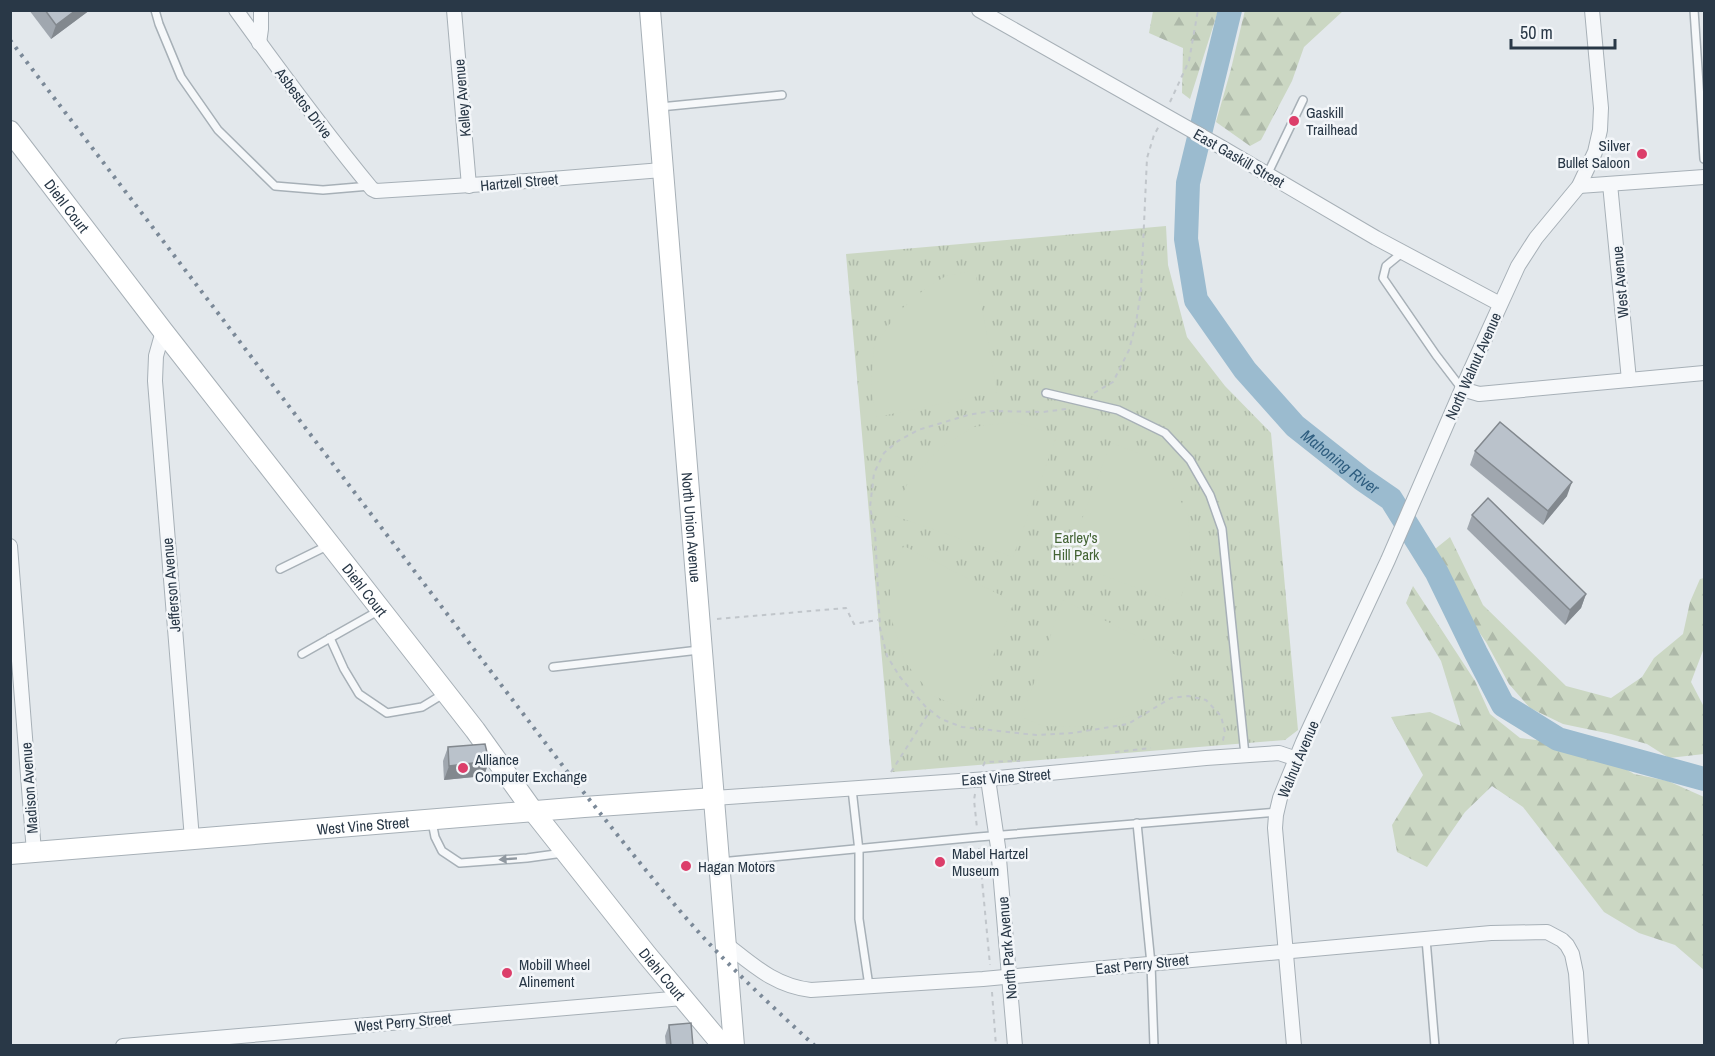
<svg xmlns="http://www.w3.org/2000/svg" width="1715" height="1056" font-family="'Archivo Narrow',sans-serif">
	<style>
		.grass { fill: url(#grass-tufts) }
		.forest { fill: url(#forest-firs) }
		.pitch { fill: #cbd7c3 }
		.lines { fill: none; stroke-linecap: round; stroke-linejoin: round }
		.river { stroke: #9bbbcf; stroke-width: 24 }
		.lane-casing { stroke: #a7b0b7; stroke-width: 10 }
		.street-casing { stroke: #a7b0b7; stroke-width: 16 }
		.secondary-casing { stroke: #a7b0b7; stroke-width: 22 }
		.path { stroke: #c1c6cb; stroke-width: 2; stroke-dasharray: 4.5 4.5; stroke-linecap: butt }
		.lane { stroke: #f6f8fa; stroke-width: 7 }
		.street { stroke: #f6f8fa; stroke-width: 14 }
		.secondary { stroke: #fff; stroke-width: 20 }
		.rail { stroke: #7b8998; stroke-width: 4; stroke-dasharray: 3 6; stroke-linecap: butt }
		.wall { fill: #a0a7af }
		.shaded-wall { fill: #82888e }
		.building { fill: #bac2cb; stroke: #82888e; stroke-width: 1.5 }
		.oneway { fill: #9098a0 }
		.poi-dot { fill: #dc3e6a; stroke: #f3f6f9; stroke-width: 2 }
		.labels { text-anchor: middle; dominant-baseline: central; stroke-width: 5; stroke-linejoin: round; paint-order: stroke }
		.street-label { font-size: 15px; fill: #293847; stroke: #f3f6f9 }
		.poi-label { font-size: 15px; fill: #293847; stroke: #f3f6f9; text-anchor: start }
		.park-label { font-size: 15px; fill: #446435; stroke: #f3f6f9 }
		.water-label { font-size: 16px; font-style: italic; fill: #2e5d7f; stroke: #f3f6f9 }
	</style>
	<defs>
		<pattern id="grass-tufts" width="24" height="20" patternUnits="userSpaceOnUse" patternTransform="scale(1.5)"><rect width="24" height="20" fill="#cbd7c3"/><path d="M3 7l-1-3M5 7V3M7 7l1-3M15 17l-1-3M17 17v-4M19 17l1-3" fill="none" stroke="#aeb9a9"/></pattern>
		<pattern id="forest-firs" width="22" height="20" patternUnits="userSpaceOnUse" patternTransform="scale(1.5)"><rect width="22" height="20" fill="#cbd7c3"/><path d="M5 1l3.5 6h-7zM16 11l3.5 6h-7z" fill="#aeb9a9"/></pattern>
	</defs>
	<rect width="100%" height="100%" fill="#e3e8ec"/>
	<polygon class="grass" points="1166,226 1168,265 1187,337 1225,386 1271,433 1298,730 1285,740 892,772 846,254"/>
	<g class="forest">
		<polygon points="1245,10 1343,11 1304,47 1292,81 1261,140 1250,146 1216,122 1231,69"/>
		<polygon points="1153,11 1218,11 1190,99 1182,93 1183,48 1149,33"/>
		<polygon points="1450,537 1483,605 1566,686 1611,698 1642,677 1654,658 1683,634 1690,602 1700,579 1704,578 1704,648 1691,682 1704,707 1704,754 1669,758 1647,744 1611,734 1563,724 1530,708 1509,684 1486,642 1465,612 1435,549"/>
		<polygon points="1413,586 1475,681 1490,714 1520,738 1545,741 1607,758 1634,774 1668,781 1704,797 1704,970 1675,945 1639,933 1604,912 1523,807 1492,786 1465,812 1427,867 1397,852 1392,825 1423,775 1391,717 1430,712 1461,726 1441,661 1406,603"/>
	</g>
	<g class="pitch">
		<polygon points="975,270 997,392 877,417 871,389 874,347 898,312 926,288 946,276"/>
		<polygon points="1014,422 1057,435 1013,557 892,515 908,483 940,448 973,427"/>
		<polygon points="1111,443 1141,454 1170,482 1188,514 1191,566 1179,604 1066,561"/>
		<polygon points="904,546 1014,602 971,712 932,695 905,662 890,614 890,571"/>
		<polygon points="1063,600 1184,659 1167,684 1132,715 1078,727 1043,726 1022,717"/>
	</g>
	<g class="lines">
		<path class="river" id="s1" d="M1230,10L1188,183L1186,239L1196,300L1245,370L1295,426L1362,479L1391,499L1437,573L1476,653L1503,705L1558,739L1704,779"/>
		<g class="lane-casing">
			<g id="lane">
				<polyline points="155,10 159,24 181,77 218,130 275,186 323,190 370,186"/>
				<polyline points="1694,10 1704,159"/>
				<polyline points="660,107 782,95"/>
				<polyline points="1267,175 1303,100"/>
				<polyline points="1403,252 1386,266 1383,278 1436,355 1462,389"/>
				<polyline points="1046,393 1118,410 1165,433 1190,460 1210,495 1222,529 1245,755"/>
				<polyline points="280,569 329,545"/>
				<polyline points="330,638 344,669 359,694 387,713 422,707 445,693"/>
				<polyline points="302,654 378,611"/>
				<polyline points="553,667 699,650"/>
				<polyline points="852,789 859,851 859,919 869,986"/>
				<polyline points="432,822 435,837 442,851 460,863 527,858 563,853"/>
				<polyline points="1137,823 1151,964 1154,1046"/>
				<polyline points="720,862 978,837 1277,812"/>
				<polyline points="1426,939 1435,1046"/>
			</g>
		</g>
		<g class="street-casing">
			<g id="street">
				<path d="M236,10C280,71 324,131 372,189L376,191L502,183L662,170"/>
				<polyline points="454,10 469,186"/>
				<polyline points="979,10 1221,147 1376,238 1500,304"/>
				<polyline points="259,43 261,29 261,10"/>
				<polyline points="1610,184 1629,380"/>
				<polyline points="1579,186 1704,177"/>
				<polyline points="163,331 156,356 155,381 192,839"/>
				<polyline points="1462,389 1479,394 1704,373"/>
				<polyline points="10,546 34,852"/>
				<polyline points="988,779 998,847 1015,1046"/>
				<polyline points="714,798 988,779 1206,758 1279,753 1297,759"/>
				<path d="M726,944C753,965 775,986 811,990L983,979L1491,933L1547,932L1562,940L1567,945L1572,954L1576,973L1581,1046"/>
				<polyline points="123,1046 683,998"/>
				<polyline points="1294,1046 1275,828 1276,815 1280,798 1303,742 1388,560 1462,389 1518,266 1536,238 1579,186 1595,152 1600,130 1601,108 1592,10"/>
			</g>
		</g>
		<g class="secondary-casing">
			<g id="secondary">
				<path id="s2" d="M650,10L734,1046"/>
				<path id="s3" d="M10,131L163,331L475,730L533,811L647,955L723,1046"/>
				<path id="s4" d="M10,854L584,807L714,798"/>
			</g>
		</g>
		<g class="path">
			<polyline points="1170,102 1189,61 1198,10"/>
			<polyline points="1094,393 1113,382 1129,350 1136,323 1141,290 1147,158 1154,135 1159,126"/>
			<polyline points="1066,409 1043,412 992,411 968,415 918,430 898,441 884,453 874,473 870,507 875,532 880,628 887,656 900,677 925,706 941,719 962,727 1036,735 1073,733 1128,724 1171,698 1188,696 1206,700 1221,716 1225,732 1223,740 1220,743"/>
			<polyline points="717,619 846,608 854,624 878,620"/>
			<polyline points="1115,752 1151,748"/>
			<polyline points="983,766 985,762 1020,761"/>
			<polyline points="891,772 930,711"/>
			<polyline points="975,794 974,800 977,828"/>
			<polyline points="979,848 990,965"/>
			<polyline points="992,992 996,1046"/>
		</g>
		<use href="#lane" class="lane"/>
		<use href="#street" class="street"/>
		<use href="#secondary" class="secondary"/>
		<path class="rail" d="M10,40L569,774C613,829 656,885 703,937C738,975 777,1011 815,1046"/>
	</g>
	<g class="wall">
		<polygon points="29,10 90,10 51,39"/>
		<polygon points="1475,451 1567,496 1543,525 1470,465"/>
		<polygon points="1472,515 1586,594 1581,608 1565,625 1467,529"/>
		<polygon points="448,747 489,761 484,776 444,780 443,761"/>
		<polygon points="669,1025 693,1046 666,1046 665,1036"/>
	</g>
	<g class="shaded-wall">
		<polygon points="76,10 90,10 51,39 56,25"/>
		<polygon points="1572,482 1567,496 1543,525 1548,511"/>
		<polygon points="1586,594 1581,608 1565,625 1570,610"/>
		<polygon points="489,761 484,776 444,780 449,766"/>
	</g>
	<g class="building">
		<polygon points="45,10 76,10 56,25"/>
		<polygon points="1500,422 1572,482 1548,511 1475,451"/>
		<polygon points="1488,498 1586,594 1570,610 1472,515"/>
		<polygon points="485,744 489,761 449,766 448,747"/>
		<polygon points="691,1023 693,1046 671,1046 669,1025"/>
	</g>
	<defs><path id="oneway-solid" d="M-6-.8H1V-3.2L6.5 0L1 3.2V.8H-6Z" transform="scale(1.5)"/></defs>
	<use class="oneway" href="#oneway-solid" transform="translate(508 859) rotate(176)"/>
	<g class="poi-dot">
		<circle cx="1294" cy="121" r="6"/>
		<circle cx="1642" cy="154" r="6"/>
		<circle cx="463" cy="768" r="6"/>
		<circle cx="940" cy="862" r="6"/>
		<circle cx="686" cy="866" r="6"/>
		<circle cx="507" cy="973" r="6"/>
	</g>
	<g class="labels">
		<g class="street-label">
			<text transform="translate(462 98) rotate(-95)">Kelley Avenue</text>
			<text transform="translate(304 103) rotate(53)">Asbestos Drive</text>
			<text transform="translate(1239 158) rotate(30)">East Gaskill Street</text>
			<text transform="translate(519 182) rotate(-5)">Hartzell Street</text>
			<text stroke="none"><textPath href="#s3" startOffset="94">Diehl Court</textPath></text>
			<text transform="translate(1620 282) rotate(-95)">West Avenue</text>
			<text transform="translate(1473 366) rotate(-66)">North Walnut Avenue</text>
			<text stroke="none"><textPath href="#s2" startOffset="519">North Union Avenue</textPath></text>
			<text transform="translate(171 585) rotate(-95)">Jefferson Avenue</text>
			<text stroke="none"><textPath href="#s3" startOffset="580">Diehl Court</textPath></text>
			<text transform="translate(1298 759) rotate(-67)">Walnut Avenue</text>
			<text transform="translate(1006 777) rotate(-4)">East Vine Street</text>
			<text transform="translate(29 788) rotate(-94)">Madison Avenue</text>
			<text stroke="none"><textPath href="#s4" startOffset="354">West Vine Street</textPath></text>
			<text transform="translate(1007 948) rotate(-95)">North Park Avenue</text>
			<text transform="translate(1142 964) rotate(-6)">East Perry Street</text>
			<text stroke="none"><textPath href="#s3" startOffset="1066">Diehl Court</textPath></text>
			<text transform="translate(403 1022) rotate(-5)">West Perry Street</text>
		</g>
		<g class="poi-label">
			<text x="1306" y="112">Gaskill<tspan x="1306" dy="17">Trailhead</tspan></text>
			<text x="1630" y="145" text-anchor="end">Silver<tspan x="1630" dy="17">Bullet Saloon</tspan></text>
			<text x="475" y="759">Alliance<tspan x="475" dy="17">Computer Exchange</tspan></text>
			<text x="952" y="853">Mabel Hartzel<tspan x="952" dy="17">Museum</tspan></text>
			<text x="698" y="866">Hagan Motors</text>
			<text x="519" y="964">Mobill Wheel<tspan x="519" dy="17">Alinement</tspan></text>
		</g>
		<g class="park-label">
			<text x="1076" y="537">Earley's<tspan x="1076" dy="17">Hill Park</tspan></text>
		</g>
		<g class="water-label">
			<text stroke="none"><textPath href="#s1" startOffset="514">Mahoning River</textPath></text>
		</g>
	</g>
	<rect width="1715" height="1056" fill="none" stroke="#293847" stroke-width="24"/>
	<path d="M1511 39v9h104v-9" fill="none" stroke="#293847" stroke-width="3"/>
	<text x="1520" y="39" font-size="18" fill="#293847" stroke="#f3f6f9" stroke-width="4.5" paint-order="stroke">50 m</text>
</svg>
